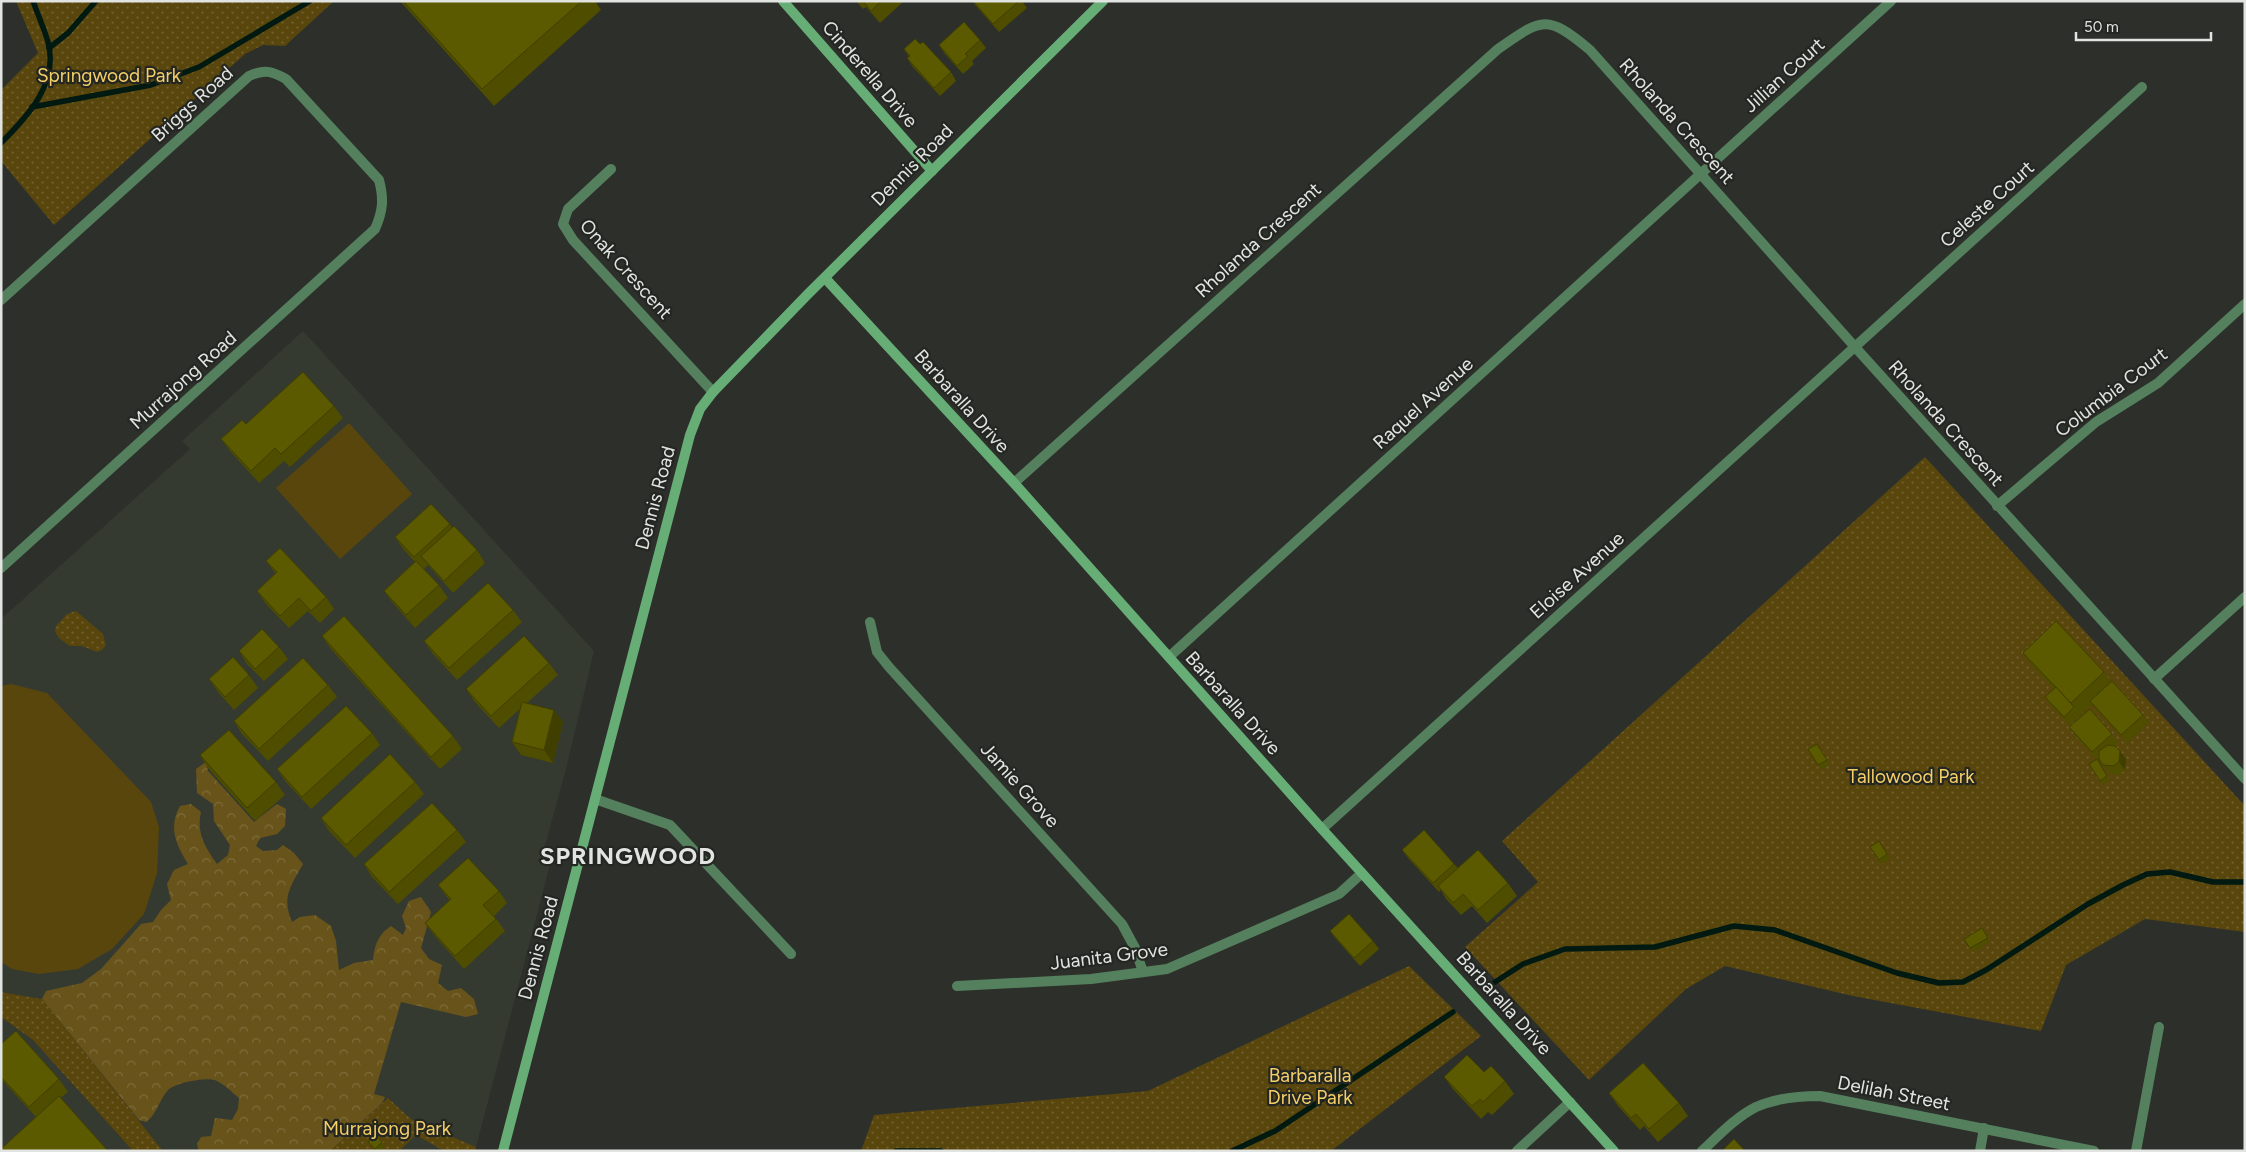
<svg xmlns="http://www.w3.org/2000/svg" width="2246" height="1152" font-family="Figtree,sans-serif">
	<style>
		.built { fill: #353a30 }
		.grass { fill: #59460d }
		.forest { fill: url(#forest-crowns) }
		.park { fill: url(#park-dots) }
		.lines { fill: none; stroke-linecap: round; stroke-linejoin: round }
		.stream { stroke: #001911; stroke-width: 5.5 }
		.street { stroke: #55805d; stroke-width: 10 }
		.secondary { stroke: #67ae76; stroke-width: 10 }
		.wall { fill: #4e4d00 }
		.shaded-wall { fill: #403f00 }
		.building { fill: #5b5a00; stroke: #403f00 }
		.labels { text-anchor: middle; dominant-baseline: central; stroke-width: 4.5; stroke-linejoin: round; paint-order: stroke }
		.street-label { font-size: 19px; fill: #e2e4e1; stroke: #242622 }
		.park-label { font-size: 19px; fill: #f4ce67; stroke: #242622 }
		.district-label { font-size: 24px; font-weight: bold; letter-spacing: 1px; fill: #e2e4e1; stroke: #242622 }
	</style>
	<defs>
		<pattern id="forest-crowns" width="20" height="18" patternUnits="userSpaceOnUse" patternTransform="scale(1.25)"><rect width="20" height="18" fill="#68541a"/><path d="M2 6a3 3 0 1 1 6 0M12 15a3 3 0 1 1 6 0" fill="none" stroke="#7d6c3b"/></pattern>
		<pattern id="park-dots" width="8" height="8" patternUnits="userSpaceOnUse" patternTransform="scale(1.25)"><rect width="8" height="8" fill="#59460d"/><path d="M2 2h.1M6 6h.1" fill="none" stroke="#716130" stroke-width="1.8" stroke-linecap="round"/></pattern>
	</defs>
	<rect width="100%" height="100%" fill="#2d2f2b"/>
	<g class="built">
		<polygon points="303,331 594,651 565,773 544,849 551,861 476,1147 411,1119 388,1098 330,1151 163,1151 42,999 1,992 1,619 190,449 182,441"/>
		<polygon points="1,1017 33,1040 133,1151 1,1151"/>
		<polygon points="416,1135 444,1151 399,1151"/>
	</g>
	<g class="grass">
		<polygon points="349,423 412,494 340,559 276,488"/>
		<polygon points="11,684 47,693 151,802 159,827 157,873 144,914 112,949 78,969 39,974 12,969 1,962 1,686"/>
	</g>
	<path class="forest" d="M206,762L208,771L254,822L277,804L286,809L285,826L277,834L260,838L256,846L263,851L277,850L283,845L294,853L303,864C291,886 281,896 292,922L300,917L315,915L331,926L336,941L339,970L354,963L373,960C375,944 378,935 391,926L403,935L406,928L402,916L409,901L421,897L431,912L421,948L429,959L442,965L438,983L448,991L461,988L474,999L478,1014L466,1017L401,1002L374,1094L385,1097L382,1103L330,1151H199L197,1144L201,1137L211,1136L215,1118L232,1120L238,1109L239,1098C232,1092 225,1085 217,1081C208,1076 175,1083 168,1090C159,1100 157,1114 146,1122L139,1120L42,999L46,991L82,983L101,969L141,924L153,922L161,910L171,900L167,884L174,870L188,864C176,844 168,828 180,806L191,804L201,812C196,833 205,847 217,864L228,855L230,845L214,821L213,804L197,793L196,769Z"/>
	<g class="park">
		<polygon points="16,1 334,1 285,46 263,45 245,54 54,225 1,161 1,90 38,53"/>
		<polygon points="1925,457 2245,806 2245,932 2145,919 2066,965 2041,1031 1853,996 1725,966 1686,989 1589,1080 1465,947 1538,882 1502,841"/>
		<polygon points="76,611 103,634 106,645 102,650 97,652 82,646 70,646 60,639 55,632 56,626 67,614"/>
		<polygon points="1409,966 1481,1036 1331,1151 861,1151 874,1115 1148,1091"/>
		<polygon points="1,992 42,999 163,1151 133,1151 33,1040 1,1017"/>
		<polygon points="388,1098 411,1119 476,1147 475,1151 444,1151 416,1135 399,1151 330,1151"/>
	</g>
	<g class="lines">
		<g class="stream">
			<polyline points="49,48 68,33 96,1"/>
			<polyline points="32,107 151,85 199,67 310,1"/>
			<path d="M1,143C28,116 59,83 48,42C44,28 38,15 33,1"/>
			<polyline points="1495,982 1523,964 1565,949 1655,947 1734,926 1775,930 1897,973 1939,983 1963,982 1986,970 2088,904 2123,885 2147,874 2170,872 2213,882 2245,882"/>
			<polyline points="896,1151 941,1151"/>
			<polyline points="1232,1151 1275,1131 1453,1012"/>
		</g>
		<g class="street">
			<polyline points="611,169 568,209 563,224 573,240 713,392"/>
			<path d="M1,300L249,76C264,69 272,71 286,79L379,180C384,199 383,211 375,229L1,568"/>
			<path d="M1014,483L1498,49C1542,18 1547,14 1590,50L1855,347L2245,779"/>
			<polyline points="1997,506 2096,422 2158,383 2245,304"/>
			<polyline points="870,622 877,652 889,667 1122,924 1135,948 1143,972"/>
			<polyline points="1169,657 1891,1"/>
			<polyline points="2154,679 2245,597"/>
			<polyline points="595,799 670,825 791,954"/>
			<polyline points="1322,829 2142,87"/>
			<polyline points="957,986 1091,979 1167,969 1339,894 1362,873"/>
			<polyline points="1517,1151 1570,1102"/>
			<path d="M1702,1151C1718,1136 1736,1117 1756,1107C1776,1098 1799,1096 1820,1096L2094,1151"/>
			<polyline points="1980,1151 1984,1128"/>
			<polyline points="2136,1151 2159,1027"/>
		</g>
		<g class="secondary">
			<polyline points="783,1 932,171"/>
			<polyline points="825,278 1014,483 1322,829 1614,1151"/>
			<polyline points="503,1151 690,435 700,409 713,392 808,294 1103,1"/>
		</g>
	</g>
	<g class="wall">
		<polygon points="400,1 595,1 601,10 494,106"/>
		<polygon points="856,1 904,1 880,23 866,7 863,9"/>
		<polygon points="972,1 1022,1 1027,8 999,32 976,6"/>
		<polygon points="980,40 986,48 972,61 974,64 963,74 944,53 939,45"/>
		<polygon points="920,44 951,72 956,81 940,96 913,67 907,58 909,57 904,49"/>
		<polygon points="334,406 343,418 290,467 284,461 259,483 230,451 221,439 246,424"/>
		<polygon points="450,524 452,528 477,550 485,563 453,593 428,565 424,569 439,585 448,598 415,628 393,603 384,591 415,562 404,550 395,537"/>
		<polygon points="266,561 326,597 334,609 320,623 308,611 289,628 266,604 257,591 276,574"/>
		<polygon points="513,610 522,622 457,680 433,654 424,641"/>
		<polygon points="322,636 453,736 462,749 440,769 331,649"/>
		<polygon points="279,647 288,659 264,681 247,664 239,651"/>
		<polygon points="2023,653 2104,672 2111,682 2143,715 2149,723 2127,743 2096,709 2093,704 2070,725 2051,705 2045,697 2054,689 2032,665"/>
		<polygon points="549,663 558,675 527,703 563,722 553,763 521,755 512,742 520,709 499,728 475,702 466,689"/>
		<polygon points="249,675 258,688 234,710 218,692 209,679"/>
		<polygon points="328,685 337,697 268,761 242,734 234,721"/>
		<polygon points="2069,727 2112,734 2118,743 2115,746 2120,751 2126,759 2125,770 2119,775 2109,773 2099,759 2098,761 2110,780 2103,785 2089,764 2096,759 2075,735"/>
		<polygon points="372,733 380,745 311,809 286,782 277,769"/>
		<polygon points="1817,744 1830,764 1821,770 1808,749"/>
		<polygon points="200,755 276,782 285,795 255,821 208,768"/>
		<polygon points="415,782 424,794 355,858 329,831 321,818"/>
		<polygon points="457,830 466,842 398,904 372,877 364,864"/>
		<polygon points="1879,841 1890,858 1882,864 1870,847"/>
		<polygon points="1402,850 1454,864 1458,868 1508,883 1517,896 1487,923 1472,906 1461,915 1446,899 1441,890 1439,892 1408,858"/>
		<polygon points="438,885 499,891 507,903 494,916 505,931 464,969 434,935 425,923 450,901"/>
		<polygon points="1982,928 1990,942 1973,952 1970,948"/>
		<polygon points="1330,931 1373,941 1379,949 1360,966 1336,939"/>
		<polygon points="1,1044 59,1079 68,1092 36,1117 1,1079"/>
		<polygon points="1484,1072 1505,1081 1514,1094 1492,1115 1488,1112 1481,1119 1453,1089 1444,1077"/>
		<polygon points="1609,1093 1679,1103 1688,1116 1658,1142 1644,1126 1640,1130 1618,1106"/>
		<polygon points="368,1142 382,1142 385,1146 380,1151 376,1151"/>
	</g>
	<g class="shaded-wall">
		<polygon points="554,710 563,722 553,763 544,750"/>
		<polygon points="2120,751 2126,759 2125,770 2119,762"/>
	</g>
	<g class="building">
		<polygon points="403,1 582,1 482,89"/>
		<polygon points="863,1 881,1 871,11"/>
		<polygon points="973,1 1019,1 993,24"/>
		<polygon points="964,22 980,40 965,54 968,56 957,66 939,45"/>
		<polygon points="915,39 920,44 923,42 951,72 934,88 907,58 910,56 904,49"/>
		<polygon points="303,372 334,406 281,454 275,448 251,471 221,439 242,420 246,424"/>
		<polygon points="431,504 450,524 414,557 395,537"/>
		<polygon points="454,526 477,550 444,581 421,556"/>
		<polygon points="280,548 326,597 311,611 299,598 280,616 257,591 277,572 266,561"/>
		<polygon points="416,561 439,585 406,615 384,591"/>
		<polygon points="488,583 513,610 449,668 424,641"/>
		<polygon points="344,616 453,736 431,757 322,636"/>
		<polygon points="2056,621 2104,672 2071,703 2023,653"/>
		<polygon points="262,629 279,647 255,669 239,651"/>
		<polygon points="524,636 549,663 491,716 466,689"/>
		<polygon points="233,657 249,675 225,697 209,679"/>
		<polygon points="303,658 328,685 259,749 234,721"/>
		<polygon points="2112,681 2143,715 2121,735 2090,701"/>
		<polygon points="2056,687 2074,707 2064,717 2045,697"/>
		<polygon points="522,702 554,710 544,750 512,742"/>
		<polygon points="346,706 372,733 302,797 277,769"/>
		<polygon points="2090,709 2112,734 2092,752 2069,727"/>
		<polygon points="229,730 276,782 247,808 200,755"/>
		<polygon points="1817,744 1827,760 1818,765 1808,749"/>
		<polygon points="2108,745 2115,746 2120,751 2119,762 2113,766 2103,765 2099,759 2099,751"/>
		<polygon points="390,754 415,782 346,845 321,818"/>
		<polygon points="2097,759 2107,776 2100,781 2089,764"/>
		<polygon points="432,803 457,830 389,892 364,864"/>
		<polygon points="1424,830 1454,864 1433,883 1402,850"/>
		<polygon points="1879,841 1887,854 1879,860 1870,847"/>
		<polygon points="1478,850 1508,883 1478,910 1463,894 1453,903 1438,886"/>
		<polygon points="468,858 499,891 483,905 496,919 455,956 425,923 451,899 438,885"/>
		<polygon points="1349,914 1373,941 1354,958 1330,931"/>
		<polygon points="1982,928 1988,938 1970,948 1964,939"/>
		<polygon points="16,1031 59,1079 29,1107 1,1077 1,1044"/>
		<polygon points="1467,1055 1484,1072 1491,1066 1505,1081 1483,1102 1480,1099 1472,1106 1444,1077"/>
		<polygon points="1643,1063 1679,1103 1649,1129 1636,1114 1631,1118 1609,1093"/>
		<polygon points="59,1096 108,1151 1,1151 1,1149"/>
		<polygon points="376,1135 382,1142 375,1149 368,1142"/>
		<polygon points="1734,1139 1745,1151 1722,1151"/>
	</g>
	<g class="labels">
		<g class="street-label">
			<text transform="translate(870 74) rotate(49)">Cinderella Drive</text>
			<text transform="translate(1784 75) rotate(-42)">Jillian Court</text>
			<text transform="translate(192 104) rotate(-42)">Briggs Road</text>
			<text transform="translate(1677 121) rotate(48)">Rholanda Crescent</text>
			<text transform="translate(912 165) rotate(-45)">Dennis Road</text>
			<text transform="translate(1987 204) rotate(-42)">Celeste Court</text>
			<text transform="translate(1258 240) rotate(-42)">Rholanda Crescent</text>
			<text transform="translate(626 269) rotate(48)">Onak Crescent</text>
			<text transform="translate(183 380) rotate(-42)">Murrajong Road</text>
			<text transform="translate(2111 392) rotate(-37)">Columbia Court</text>
			<text transform="translate(962 401) rotate(48)">Barbaralla Drive</text>
			<text transform="translate(1423 403) rotate(-42)">Raquel Avenue</text>
			<text transform="translate(1946 423) rotate(48)">Rholanda Crescent</text>
			<text transform="translate(655 498) rotate(-75)">Dennis Road</text>
			<text transform="translate(1577 575) rotate(-42)">Eloise Avenue</text>
			<text transform="translate(1233 703) rotate(48)">Barbaralla Drive</text>
			<text transform="translate(1020 785) rotate(48)">Jamie Grove</text>
			<text transform="translate(538 948) rotate(-75)">Dennis Road</text>
			<text transform="translate(1109 956) rotate(-7)">Juanita Grove</text>
			<text transform="translate(1504 1003) rotate(48)">Barbaralla Drive</text>
			<text transform="translate(1894 1093) rotate(11)">Delilah Street</text>
		</g>
		<g class="park-label">
			<text x="109" y="75">Springwood Park</text>
			<text x="1911" y="776">Tallowood Park</text>
			<text x="1310" y="1075">Barbaralla<tspan x="1310" dy="22">Drive Park</tspan></text>
			<text x="387" y="1128">Murrajong Park</text>
		</g>
		<g class="district-label">
			<text x="628" y="855">SPRINGWOOD</text>
		</g>
	</g>
	<rect width="2246" height="1152" fill="none" stroke="#e2e4e1" stroke-width="5"/>
	<path d="M2076 32v8h135v-8" fill="none" stroke="#e2e4e1" stroke-width="2.5"/>
	<text x="2084" y="32" font-size="15" fill="#e2e4e1" stroke="#242622" stroke-width="4" paint-order="stroke">50 m</text>
</svg>
